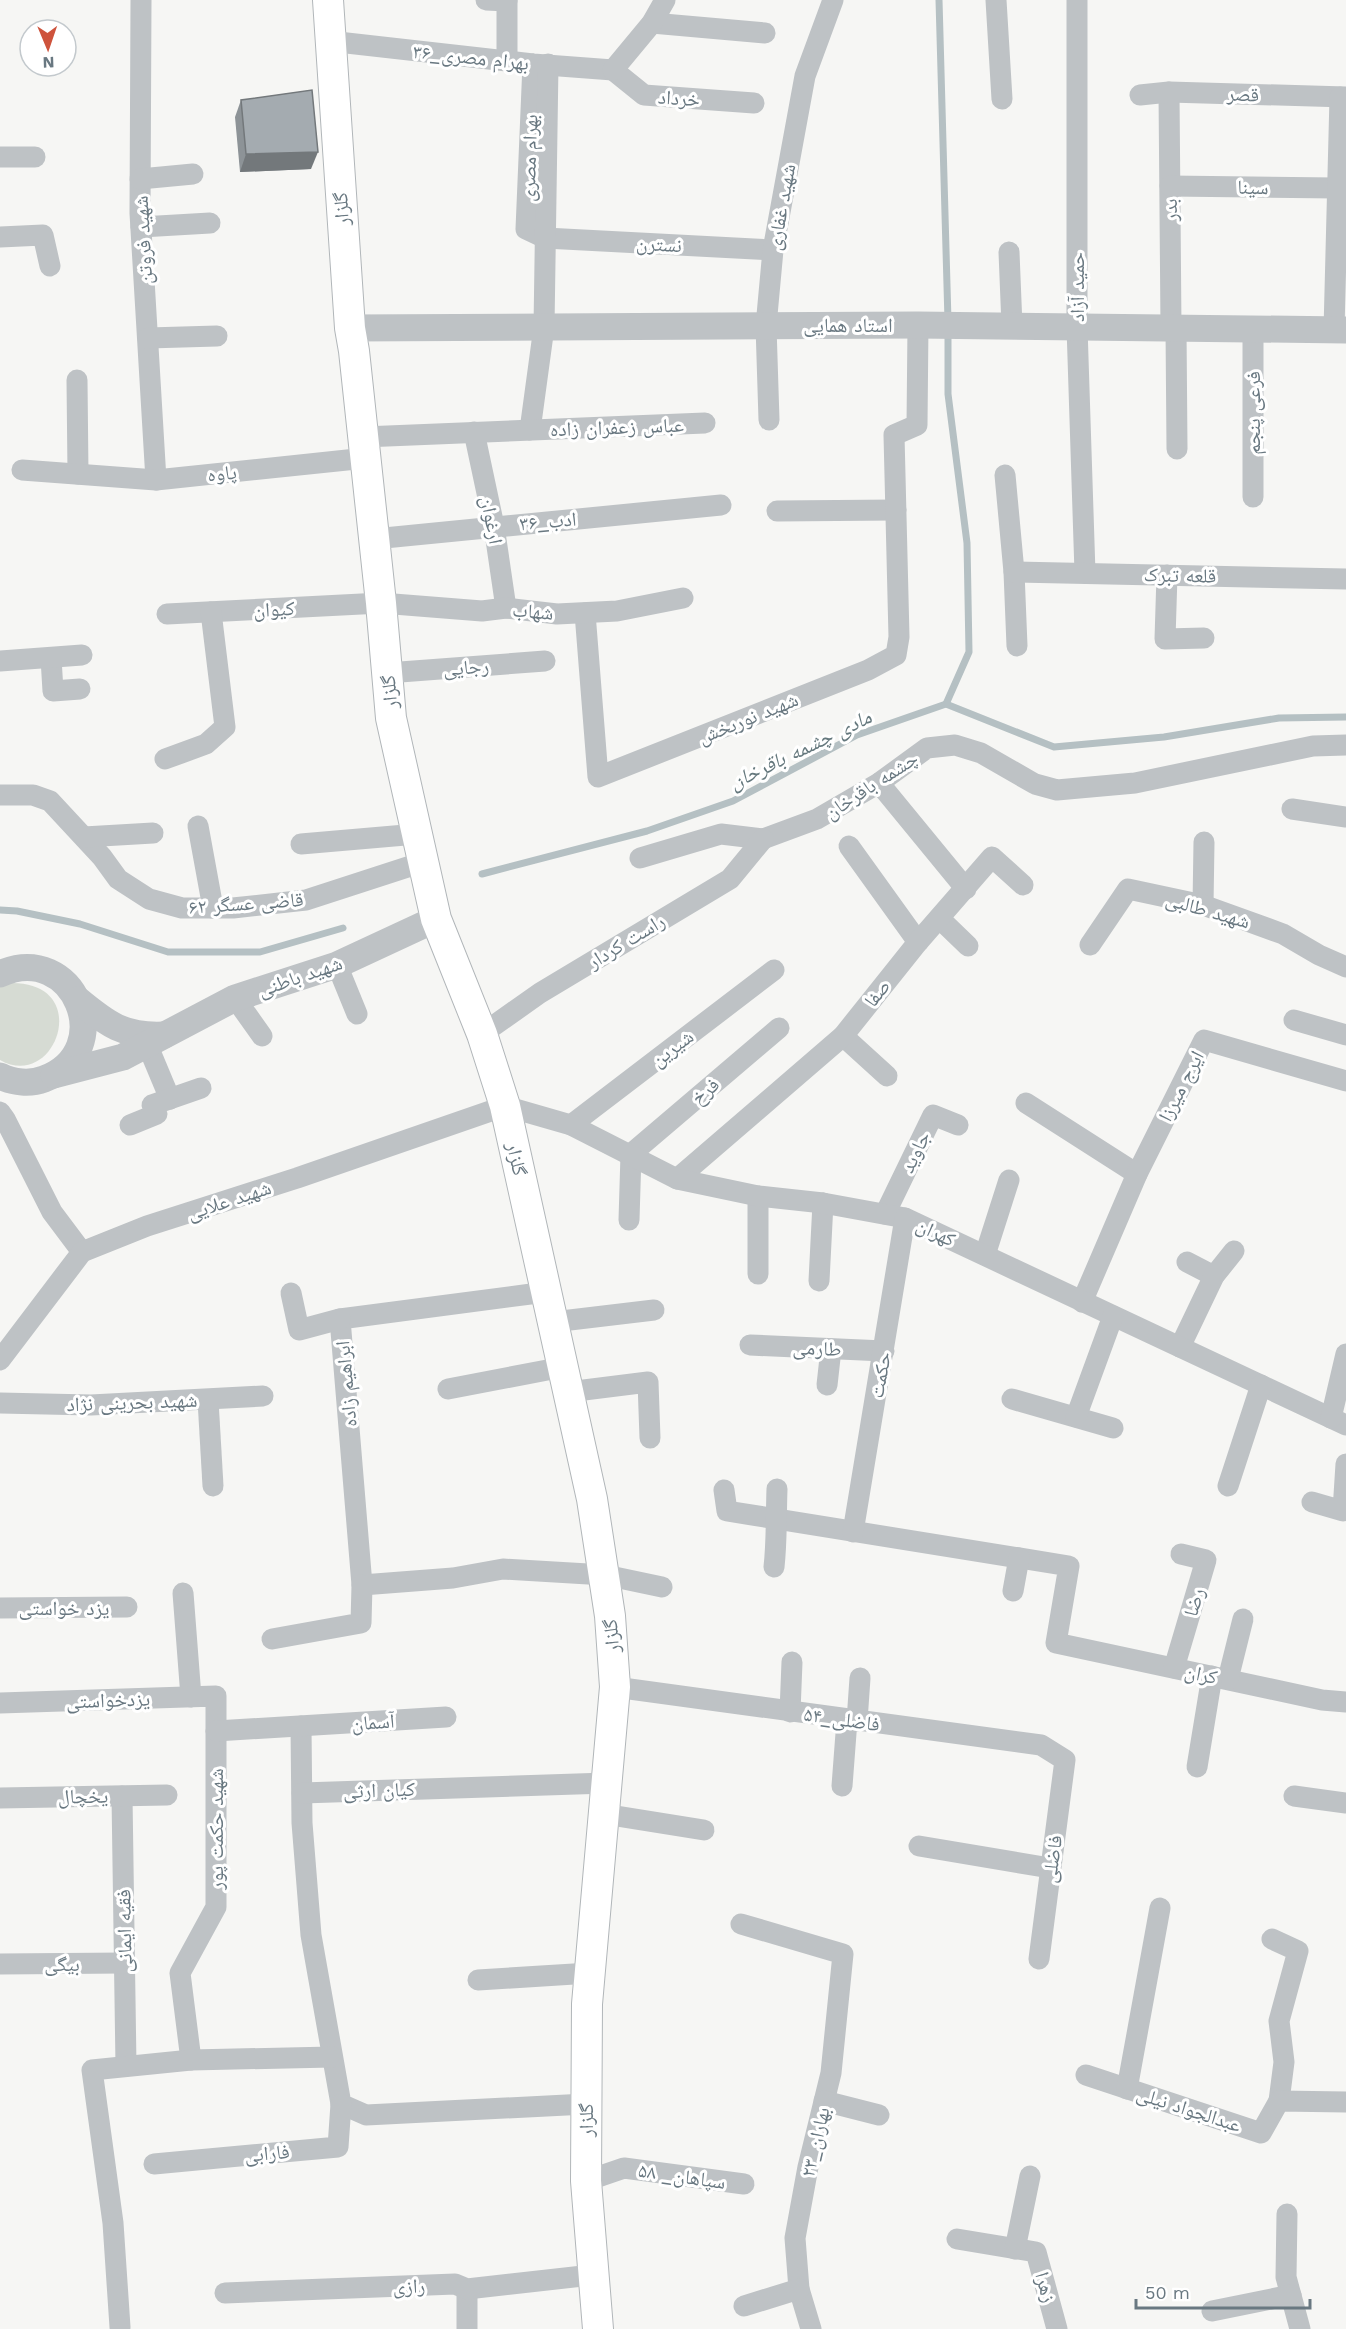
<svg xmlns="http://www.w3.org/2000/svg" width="1346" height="2329" font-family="'Work Sans','Noto Naskh Arabic',sans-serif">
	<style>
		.green { fill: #d6dbd3 }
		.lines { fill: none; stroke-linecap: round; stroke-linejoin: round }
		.stream { stroke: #b5c0c3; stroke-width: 7 }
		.secondary-casing { stroke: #b1b6b9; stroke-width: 32 }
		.minor { stroke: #bec2c5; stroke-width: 21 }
		.tertiary { stroke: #bec2c5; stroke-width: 27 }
		.secondary { stroke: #fff; stroke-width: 30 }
		.wall { fill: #8d9397 }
		.shaded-wall { fill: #73787b }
		.building { fill: #a4abb0; stroke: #73787b; stroke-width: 1.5 }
		.labels { text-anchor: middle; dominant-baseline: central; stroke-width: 6; stroke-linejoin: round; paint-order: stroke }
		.street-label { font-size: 20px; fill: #697881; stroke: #fff }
		.water-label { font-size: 21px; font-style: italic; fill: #65787d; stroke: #fff }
	</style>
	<rect width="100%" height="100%" fill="#f6f6f4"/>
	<path class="green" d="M11,983C94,982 56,1092 0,1060V987Z"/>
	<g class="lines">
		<g class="stream">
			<polyline points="939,0 948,321"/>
			<polyline points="946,704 969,652 967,543 948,394 948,332"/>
			<polyline points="482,874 647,831 733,801 857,735 946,704 1054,747 1164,737 1279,718 1346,717"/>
			<polyline points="0,910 17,911 80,924 168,952 260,952 343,928"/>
		</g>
		<g class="secondary-casing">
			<polyline id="secondary" points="328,0 350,328 354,351 381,603 391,718 436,919 482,1034 505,1106 592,1499 610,1616 615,1687 587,2004 586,2181 598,2329"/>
		</g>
		<g class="minor">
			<polyline points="141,0 140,213 156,480"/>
			<polyline points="486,0 507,1"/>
			<polyline points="996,0 1002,99"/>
			<polyline points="1077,0 1077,327 1085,573"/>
			<polyline points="652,23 765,33"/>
			<polyline points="329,41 533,64 613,70"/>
			<polyline points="507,61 507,0"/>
			<polyline points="533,64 526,229 545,238 773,250"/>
			<polyline points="613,70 644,95 754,103"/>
			<polyline points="613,70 652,23 665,0"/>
			<polyline points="1169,92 1171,328"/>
			<polyline points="1140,95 1169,92 1346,97"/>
			<polyline points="0,157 35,157"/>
			<polyline points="140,179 193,174"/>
			<polyline points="1170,186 1336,188"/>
			<polyline points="141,227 210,223"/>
			<polyline points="0,237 43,235 50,266"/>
			<polyline points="1009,252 1012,326"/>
			<polyline points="1176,328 1177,449"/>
			<polyline points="1253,329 1253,497"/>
			<polyline points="1334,330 1340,97"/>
			<polyline points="148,338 217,336"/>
			<polyline points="77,380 78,474"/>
			<polyline points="769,420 766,326 773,250 805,76 833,0"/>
			<polyline points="530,430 544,327 548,64"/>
			<polyline points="474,432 494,526 506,608"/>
			<polyline points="363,437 705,423"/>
			<polyline points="22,470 156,480 366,458"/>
			<polyline points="1005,475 1014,572 1017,646"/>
			<polyline points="777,511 896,510"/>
			<polyline points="374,539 721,505"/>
			<polyline points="1014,572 1346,579"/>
			<polyline points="1167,575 1165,639 1204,638"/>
			<polyline points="585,613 598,777 868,670 896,655 899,637 894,435 917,425 918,325"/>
			<polyline points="167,614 381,603 482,611 506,608 557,614 617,611 683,598"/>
			<polyline points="51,658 53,691 80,689"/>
			<polyline points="0,661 82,655"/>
			<polyline points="387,673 545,661"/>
			<polyline points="165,759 206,744 225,727 211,612"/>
			<polyline points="879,783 966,889"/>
			<polyline points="0,795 33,795 50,801 102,857 118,879 149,899 182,908 233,908 306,900 423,862"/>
			<polyline points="1292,809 1346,817"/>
			<polyline points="198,826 213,908"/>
			<polyline points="84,837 153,833"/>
			<polyline points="301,844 417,834"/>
			<polyline points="849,846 918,942"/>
			<polyline points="640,858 721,834 763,839 817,819 879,783 927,748 955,745 981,753 1035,784 1057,790 1135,783 1313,746 1346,745"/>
			<polyline points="1203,905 1204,842"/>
			<polyline points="940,919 968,946"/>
			<polyline points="1090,945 1128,889 1203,905 1283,934 1319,955 1346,967"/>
			<polyline points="337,965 357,1014"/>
			<polyline points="235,998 262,1036"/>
			<polyline points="1294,1020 1346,1035"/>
			<polyline points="482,1034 540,993 730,879 763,839"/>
			<polyline points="843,1036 887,1076"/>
			<polyline points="147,1044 170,1099"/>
			<polyline points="1026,1103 1137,1174"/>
			<polyline points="0,1112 5,1119 52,1212 82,1252"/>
			<polyline points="130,1125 157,1114 152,1105 201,1088"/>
			<polyline points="571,1125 774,970"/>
			<polyline points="677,1179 843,1036 918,942 992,857 1023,885"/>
			<polyline points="885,1214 933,1115 958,1125"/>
			<polyline points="629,1220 631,1154 779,1028"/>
			<polyline points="985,1255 1009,1180"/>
			<polyline points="1187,1262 1214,1276"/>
			<polyline points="758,1274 758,1196"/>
			<polyline points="819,1281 823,1203"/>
			<polyline points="546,1292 340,1319 362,1585 453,1578 503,1569 605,1575 662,1587"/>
			<polyline points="291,1293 299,1330 340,1319"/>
			<polyline points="1082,1302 1137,1174 1204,1040 1346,1081"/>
			<polyline points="553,1322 654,1310"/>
			<polyline points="750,1345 884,1351"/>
			<polyline points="1180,1347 1214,1276 1234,1251"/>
			<polyline points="0,1360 82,1252 147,1226 297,1178 505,1106 571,1125 677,1179 758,1196 823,1203 905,1218 1346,1425"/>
			<polyline points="827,1385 831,1349"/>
			<polyline points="448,1389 563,1367"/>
			<polyline points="568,1392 648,1382 650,1438"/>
			<polyline points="1012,1399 1113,1428"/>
			<polyline points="208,1400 213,1486"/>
			<polyline points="0,1403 91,1405 263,1396"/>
			<polyline points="1076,1417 1113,1316"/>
			<polyline points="1331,1418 1346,1354"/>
			<polyline points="1228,1486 1261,1385"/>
			<polyline points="724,1490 727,1511 1069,1566 1056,1643 1322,1700 1346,1702"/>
			<polyline points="1312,1502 1343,1511 1346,1464"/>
			<polyline points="853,1532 905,1218"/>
			<path d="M774,1567C777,1540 776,1516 777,1489"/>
			<polyline points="1013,1591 1019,1558"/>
			<polyline points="183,1593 191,1697"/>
			<polyline points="0,1608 127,1607"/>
			<polyline points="272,1639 361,1623 362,1585"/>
			<polyline points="1174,1668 1206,1560 1181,1554"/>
			<polyline points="1228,1679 1243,1619"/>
			<polyline points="615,1687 1041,1745 1065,1760 1039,1959"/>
			<polyline points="0,1703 216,1696 216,1907 180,1973 191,2060"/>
			<polyline points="790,1712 792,1662"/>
			<polyline points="857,1721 860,1678"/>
			<polyline points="301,1726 302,1823 311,1935 341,2104 366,2115 586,2104"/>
			<polyline points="216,1731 446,1717"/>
			<polyline points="1197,1767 1212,1676"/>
			<polyline points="842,1786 847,1720"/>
			<polyline points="302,1793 607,1783"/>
			<polyline points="122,1796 126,2066"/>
			<polyline points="1294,1796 1346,1803"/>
			<polyline points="0,1798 167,1795"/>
			<polyline points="604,1814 704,1830"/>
			<polyline points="919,1846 1050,1868"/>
			<polyline points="741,1924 843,1954 831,2073 808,2167 795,2238 799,2289 811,2329"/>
			<polyline points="1272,1939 1298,1951 1279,2021 1284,2062 1279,2101"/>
			<polyline points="0,1964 125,1963"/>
			<polyline points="478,1980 590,1973"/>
			<polyline points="1086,2075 1261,2133 1279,2101 1346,2102"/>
			<polyline points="1127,2089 1160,1908"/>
			<polyline points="824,2101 879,2115"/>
			<polyline points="154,2164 338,2147 341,2104"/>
			<polyline points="586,2181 624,2168 744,2184"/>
			<polyline points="1287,2214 1286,2277 1300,2329"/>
			<polyline points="957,2239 1036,2252 1057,2329"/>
			<polyline points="1015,2249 1030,2176"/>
			<polyline points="467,2289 467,2329"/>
			<polyline points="225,2293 455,2284 467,2289 592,2275"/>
			<polyline points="744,2306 799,2289"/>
			<polyline points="1212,2311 1291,2295"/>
			<polyline points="120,2327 113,2223 92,2070 191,2060 332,2057"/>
		</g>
		<g class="tertiary">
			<polyline points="350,328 918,325 1346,330"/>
			<path d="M0,974C74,940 120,1051 44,1079C31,1084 13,1083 0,1076"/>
			<path d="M78,1000C107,1024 124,1037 164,1035"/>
			<polyline points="54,1075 123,1057 235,998 337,965 436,919"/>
		</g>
		<use href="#secondary" class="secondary"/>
	</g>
	<polygon class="wall" points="241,100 311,169 240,172 235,117"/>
	<polygon class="shaded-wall" points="318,152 311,169 240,172 246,154"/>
	<polygon class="building" points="312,90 318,152 246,154 241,100"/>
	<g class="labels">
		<g class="street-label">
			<text transform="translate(471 57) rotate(6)">۳۶_بهرام مصری</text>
			<text transform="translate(1243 94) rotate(2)">قصر</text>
			<text transform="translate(679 98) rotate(4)">خرداد</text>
			<text transform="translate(529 158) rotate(-88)">بهرام مصری</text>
			<text transform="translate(1253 187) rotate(1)">سینا</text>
			<text transform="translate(781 207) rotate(-80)">شهید غفاری</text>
			<text transform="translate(341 209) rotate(-94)">گلزار</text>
			<text transform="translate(1170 210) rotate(-91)">بدر</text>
			<text transform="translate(143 240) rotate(-93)">شهید فروتن</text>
			<text transform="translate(659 244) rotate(3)">نسترن</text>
			<text transform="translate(1077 287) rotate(-90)">حمید آزاد</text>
			<text x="848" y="325">استاد همایی</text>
			<text transform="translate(1253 413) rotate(-90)">فرعی پنجم</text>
			<text transform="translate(617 427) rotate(-2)">عباس زعفران زاده</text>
			<text transform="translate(222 473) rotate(-6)">پاوه</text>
			<text transform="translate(492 520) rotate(79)">ارغوان</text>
			<text transform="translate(548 521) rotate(-5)">۳۶_ادب</text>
			<text transform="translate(1180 575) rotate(1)">قلعه تبرک</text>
			<text transform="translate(274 609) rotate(-3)">کیوان</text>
			<text transform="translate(533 611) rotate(5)">شهاب</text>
			<text transform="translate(466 667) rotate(-4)">رجایی</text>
			<text transform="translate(389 692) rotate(-95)">گلزار</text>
			<text transform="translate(748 718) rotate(-22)">شهید نوربخش</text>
			<text transform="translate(871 785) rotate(-33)">چشمه باقرخان</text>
			<text transform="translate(246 903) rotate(-4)">قاضی عسگر ۶۲</text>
			<text transform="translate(1208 910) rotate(16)">شهید طالبی</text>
			<text transform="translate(626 941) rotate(-31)">راست کردار</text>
			<text transform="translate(300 976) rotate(-19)">شهید باطنی</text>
			<text transform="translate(877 993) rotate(-52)">صفا</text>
			<text transform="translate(672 1048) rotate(-37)">شیرین</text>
			<text transform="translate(1181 1086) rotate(-63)">ایرج میرزا</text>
			<text transform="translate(705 1091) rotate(-40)">فرخ</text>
			<text transform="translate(915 1152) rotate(-64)">جاوید</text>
			<text transform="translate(517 1159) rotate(78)">گلزار</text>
			<text transform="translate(229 1200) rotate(-18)">شهید علایی</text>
			<text transform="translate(936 1232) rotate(25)">کهران</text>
			<text transform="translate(817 1348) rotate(2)">طارمی</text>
			<text transform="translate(880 1375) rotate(-80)">حکمت</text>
			<text transform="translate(346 1384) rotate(-95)">ابراهیم زاده</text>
			<text transform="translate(132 1402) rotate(-2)">شهید بحرینی نژاد</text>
			<text transform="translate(1194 1602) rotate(-73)">رضا</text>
			<text x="64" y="1608">یزد خواستی</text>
			<text transform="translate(611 1636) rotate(-95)">گلزار</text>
			<text transform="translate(1201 1674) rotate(12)">کران</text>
			<text transform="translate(108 1700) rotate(-2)">یزدخواستی</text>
			<text transform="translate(842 1719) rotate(8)">۵۴_فاضلی</text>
			<text transform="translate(373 1722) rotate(-4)">آسمان</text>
			<text transform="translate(379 1790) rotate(-2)">کیان ارثی</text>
			<text transform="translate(83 1796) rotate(-1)">یخچال</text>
			<text transform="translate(216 1829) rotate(-90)">شهید حکمت پور</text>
			<text transform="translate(1052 1859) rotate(-82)">فاضلی</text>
			<text transform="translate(124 1931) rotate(-91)">فقیه ایمانی</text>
			<text x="62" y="1964">بیگی</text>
			<text transform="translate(1189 2109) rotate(18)">عبدالجواد نیلی</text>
			<text transform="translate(586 2120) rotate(-90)">گلزار</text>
			<text transform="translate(815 2142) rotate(-77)">۲۳_بهاران</text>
			<text transform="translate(267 2153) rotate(-5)">فارابی</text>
			<text transform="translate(682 2176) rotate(8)">۵۸ _سپاهان</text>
			<text transform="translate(409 2286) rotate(-2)">رازی</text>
			<text transform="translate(1046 2287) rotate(74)">زهرا</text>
		</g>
		<g class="water-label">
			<text transform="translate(800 749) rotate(-26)">مادی چشمه باقرخان</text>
		</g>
	</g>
	<g transform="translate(48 48) rotate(178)"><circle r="28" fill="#ffffff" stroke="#c3c9cd" stroke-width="1.5"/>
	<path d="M0-4.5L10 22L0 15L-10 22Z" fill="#ce533c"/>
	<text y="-9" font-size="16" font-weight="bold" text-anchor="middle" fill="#697881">N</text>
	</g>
	<path d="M1136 2299v9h174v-9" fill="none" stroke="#697881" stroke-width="3"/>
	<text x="1145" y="2299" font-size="18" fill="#697881" stroke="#ffffff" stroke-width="4.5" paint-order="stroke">50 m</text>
</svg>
